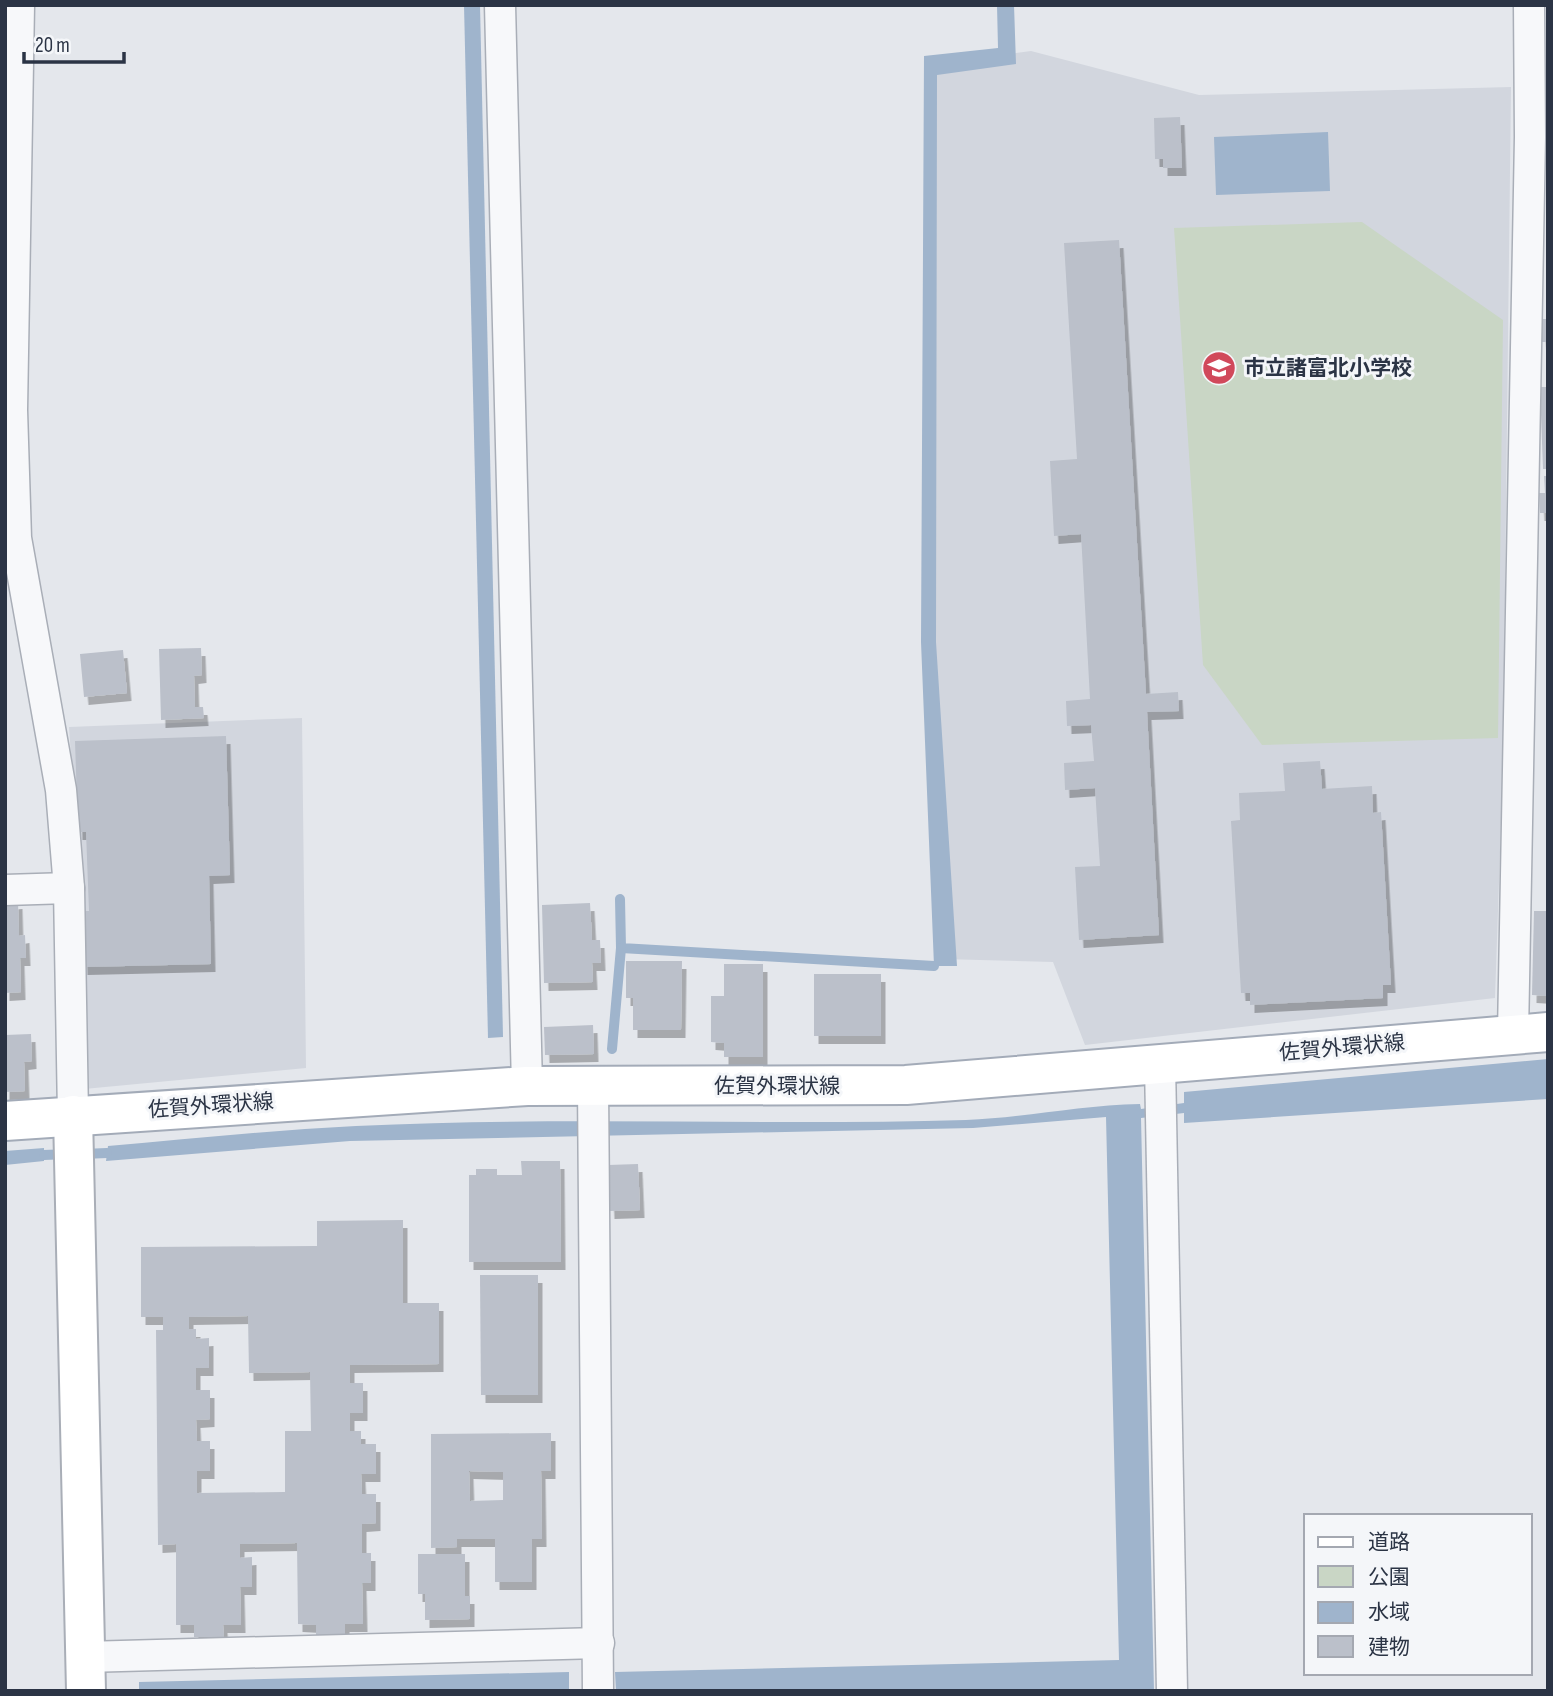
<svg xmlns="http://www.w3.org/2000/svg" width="1553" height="1696" font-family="'Sofia Sans Condensed','Noto Sans JP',sans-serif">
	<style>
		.built { fill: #d2d6de }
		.green { fill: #c9d6c5 }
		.water { fill: #9fb4cc }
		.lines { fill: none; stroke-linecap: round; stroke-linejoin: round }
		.stream { stroke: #9fb4cc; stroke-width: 10 }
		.building { fill: #bbc0ca; fill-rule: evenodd; filter: url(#shadow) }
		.street-casing { stroke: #a9aeb7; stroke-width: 33 }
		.secondary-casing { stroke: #a9aeb7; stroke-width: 42 }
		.primary-casing { stroke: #a3abb8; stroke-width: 42 }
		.street { stroke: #f7f8fa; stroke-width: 30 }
		.secondary { stroke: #fff; stroke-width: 38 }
		.primary { stroke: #fff; stroke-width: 38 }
		.labels { text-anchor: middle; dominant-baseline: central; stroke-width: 6; stroke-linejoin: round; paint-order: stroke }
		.poi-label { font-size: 21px; font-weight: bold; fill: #2b3445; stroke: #f4f6f9; text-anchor: start }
		.street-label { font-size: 21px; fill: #2b3445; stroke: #f4f6f9 }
	</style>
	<defs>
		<filter id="shadow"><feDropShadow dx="4.5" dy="8" stdDeviation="0" flood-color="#0004"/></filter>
	</defs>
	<rect width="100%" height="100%" fill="#e4e7ec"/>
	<g class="built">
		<polygon points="1031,51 1199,95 1511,87 1503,764 1495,998 1085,1045 1053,962 942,959 931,641 931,65"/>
		<polygon points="302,718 306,1068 84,1089 73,785 69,727"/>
	</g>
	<polygon class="green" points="1362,222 1503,320 1498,738 1262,745 1203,665 1174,228"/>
	<g class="water">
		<polygon points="464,5 480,5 503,1037 488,1038"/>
		<polygon points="997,5 1014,5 1016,64 937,75 936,642 957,966 934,966 921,642 924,56 998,48"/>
		<polygon points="1328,132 1330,191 1216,195 1214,137"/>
		<path d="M1548,1059V1099L1184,1123V1113L1141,1118L1154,1691H616L615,1672L1119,1660L1106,1117L973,1128L350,1141L106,1161L108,1146C190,1139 273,1130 356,1126C559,1116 762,1126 966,1120C1024,1118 1081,1105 1140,1104L1141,1109L1184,1103V1092Z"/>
		<polygon points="44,1148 44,1161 5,1165 5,1151"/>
		<polygon points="569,1672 569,1691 139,1691 139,1682"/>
	</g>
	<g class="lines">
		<g class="stream">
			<polyline points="620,899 621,948 934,966"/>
			<polyline points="612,1049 621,948"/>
			<polyline points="83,1154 107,1153"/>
			<polyline points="44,1155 68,1154"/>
		</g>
	</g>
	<g class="building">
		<polygon points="1180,117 1182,168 1163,168 1163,159 1155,159 1154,118"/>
		<polygon points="1119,240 1146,694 1178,692 1179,711 1147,712 1159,935 1079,940 1075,867 1100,866 1095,788 1065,790 1064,763 1094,761 1091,725 1067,726 1066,701 1090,699 1081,534 1054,536 1050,461 1077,459 1064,243"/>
		<polygon points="1540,319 1548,319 1548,342 1542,342"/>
		<polygon points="1540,387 1548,387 1548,469 1543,469"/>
		<polygon points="1544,476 1548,476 1548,513 1540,513 1539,493 1545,493"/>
		<polygon points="201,648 202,675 194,676 195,707 203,707 204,718 161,720 159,649"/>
		<polygon points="123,650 127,693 84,697 80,654"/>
		<polygon points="226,736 230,875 209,876 211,964 83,967 81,911 89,911 86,832 78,832 75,741"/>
		<polygon points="1320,761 1322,789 1372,786 1373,813 1381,812 1391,985 1383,985 1383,998 1250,1005 1250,993 1241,993 1231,821 1240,820 1239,793 1285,791 1283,763"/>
		<polygon points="18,901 19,936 25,935 26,958 20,958 21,992 5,993 5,902"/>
		<polygon points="590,903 592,940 600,940 601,963 592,963 593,982 544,983 542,905"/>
		<polygon points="1534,911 1548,911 1548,996 1532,995"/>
		<polygon points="626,961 682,961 681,1030 633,1030 633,998 626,998"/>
		<polygon points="724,964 763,964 763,1057 724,1057 724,1043 711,1042 711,996 724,996"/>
		<rect x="814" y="974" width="67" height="62"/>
		<polygon points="593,1025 594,1054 545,1055 544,1027"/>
		<polygon points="31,1034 32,1061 24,1062 25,1091 5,1092 5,1035"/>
		<polygon points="521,1161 560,1161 561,1262 469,1262 469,1175 476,1175 476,1169 497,1169 497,1175 522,1175"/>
		<polygon points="638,1164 640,1210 610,1211 608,1165"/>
		<path d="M403,1220V1303H439V1364L350,1365V1383H363V1413H350V1431H361V1444H376V1474H361L362,1494H376V1523L362,1524V1553H371V1583H362L363,1624H345V1635L316,1636V1625L298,1624L297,1543L240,1544V1558L252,1557V1587H240L241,1625H223L224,1637H194V1625H176V1544L158,1545L156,1330H163V1317H141V1247L317,1246V1221ZM248,1316L249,1373L310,1372L311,1431H285V1492L197,1493V1471H210V1441H197L196,1420L210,1419V1390H196V1368H209V1338L196,1339V1329H189V1317Z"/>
		<polygon points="480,1275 538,1275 538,1395 481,1395"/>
		<path d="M551,1433V1471H541L542,1539H532V1582H495V1539H457V1547L431,1548V1434ZM469,1471L503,1472V1500L470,1501Z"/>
		<polygon points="418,1554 465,1554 465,1596 470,1596 470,1619 425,1620 425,1594 418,1594"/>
	</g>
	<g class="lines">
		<g class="street-casing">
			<g id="street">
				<polyline points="19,5 12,410 16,538 61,790 69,888 73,1115"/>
				<polyline points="500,5 527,1086"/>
				<polyline points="5,890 69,888"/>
				<polyline points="1513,1034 1530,137 1529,5"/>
				<polyline points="1160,1064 1172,1691"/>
				<polyline points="593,1086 598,1691"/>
				<polyline points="85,1657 599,1643"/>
			</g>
		</g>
		<g class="secondary-casing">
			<polyline id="secondary" points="73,1115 86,1691"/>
		</g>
		<g class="primary-casing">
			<polyline id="primary" points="5,1121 527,1086 906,1085 1548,1032"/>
		</g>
		<use href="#street" class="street"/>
		<use href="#secondary" class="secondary"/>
		<use href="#primary" class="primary"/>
	</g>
	<defs>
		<g id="school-disc" transform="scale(1.75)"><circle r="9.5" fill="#d1495b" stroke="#f4f6f9"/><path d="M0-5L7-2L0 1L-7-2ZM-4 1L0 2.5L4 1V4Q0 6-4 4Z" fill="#fff"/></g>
	</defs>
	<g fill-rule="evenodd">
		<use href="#school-disc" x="1219" y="368"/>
	</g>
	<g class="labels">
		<g class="poi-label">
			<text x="1244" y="368">市立諸富北小学校</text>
		</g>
		<g class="street-label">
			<text transform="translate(1342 1048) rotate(-5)">佐賀外環状線</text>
			<text x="777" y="1086">佐賀外環状線</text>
			<text transform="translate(211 1106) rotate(-4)">佐賀外環状線</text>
		</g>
	</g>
	<rect width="1553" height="1696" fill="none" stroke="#2b3445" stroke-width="14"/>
	<rect x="1304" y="1514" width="228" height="161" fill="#f4f6f9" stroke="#a4a8b1" stroke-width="2"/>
	<rect x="1318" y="1537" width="35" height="10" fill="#ffffff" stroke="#a4a8b1" stroke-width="2"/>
	<text x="1368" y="1549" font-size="21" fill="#2b3445">道路</text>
	<rect x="1318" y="1566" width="35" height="21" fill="#c9d6c5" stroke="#a4a8b1" stroke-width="2"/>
	<text x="1368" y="1584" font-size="21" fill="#2b3445">公園</text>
	<rect x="1318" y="1602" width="35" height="21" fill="#9fb4cc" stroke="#a4a8b1" stroke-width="2"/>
	<text x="1368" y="1619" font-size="21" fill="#2b3445">水域</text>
	<rect x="1318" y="1636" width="35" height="21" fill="#bbc0ca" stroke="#a4a8b1" stroke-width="2"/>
	<text x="1368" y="1654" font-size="21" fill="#2b3445">建物</text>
	<path d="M24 52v10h100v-10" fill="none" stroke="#2b3445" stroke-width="3.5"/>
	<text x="35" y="52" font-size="21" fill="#2b3445" stroke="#f4f6f9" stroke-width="5" paint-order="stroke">20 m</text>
</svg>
